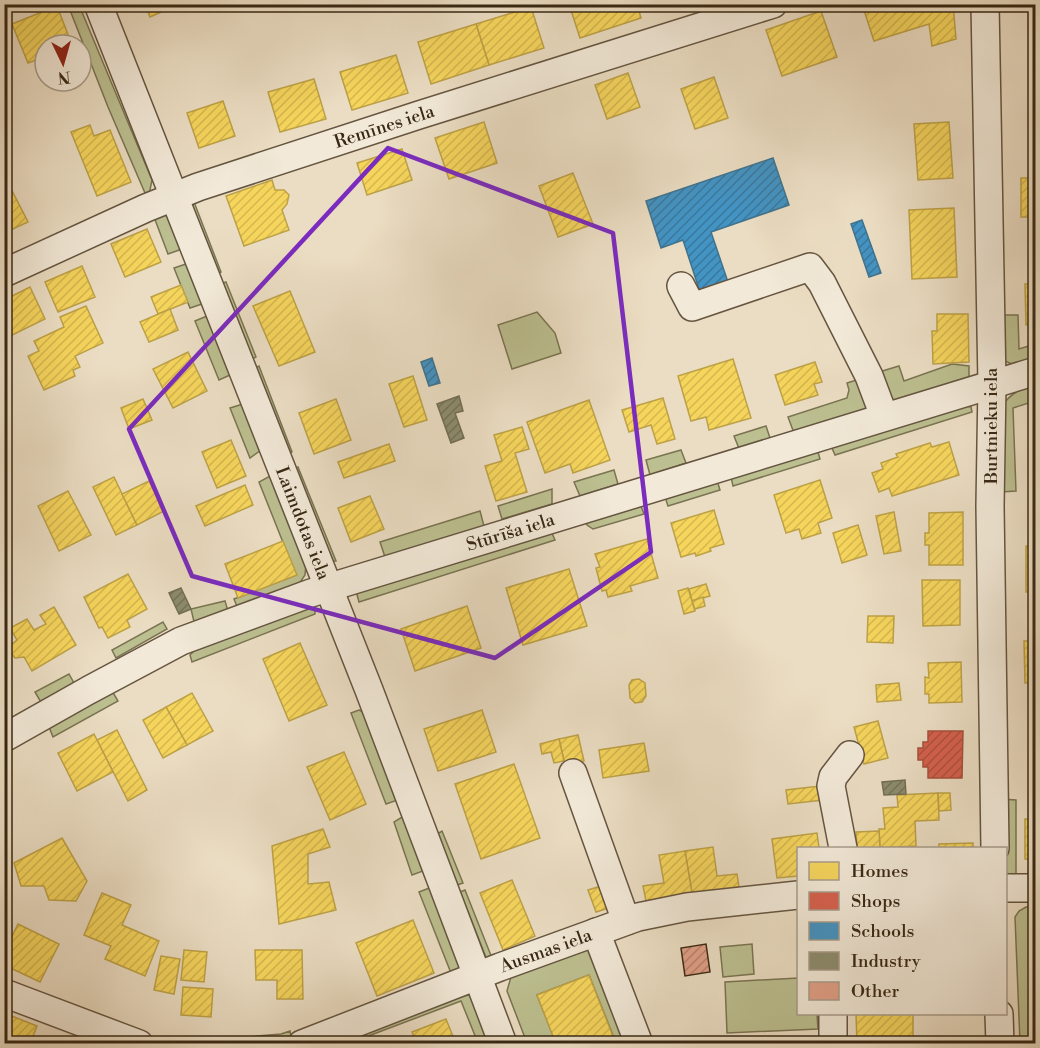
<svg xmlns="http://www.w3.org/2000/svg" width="1040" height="1048" font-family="'Libre Bodoni',serif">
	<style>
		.green { fill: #bcbf90; stroke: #7a7452; stroke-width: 1.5 }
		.homes { fill: url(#homes-hatch); stroke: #bda146; stroke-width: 1.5 }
		.shops { fill: url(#shops-hatch); stroke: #a74f3c; stroke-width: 1.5 }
		.schools { fill: url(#schools-hatch); stroke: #40738e; stroke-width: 1.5 }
		.industry { fill: url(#industry-hatch); stroke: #736e53; stroke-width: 1.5 }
		.building { fill: url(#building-hatch); stroke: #382814; stroke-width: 1.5 }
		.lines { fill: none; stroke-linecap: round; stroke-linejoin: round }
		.minor-casing { stroke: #655540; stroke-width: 30 }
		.minor { stroke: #f2e9d8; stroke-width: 27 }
		.marked { fill: none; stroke: #7b2cbf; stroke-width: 4.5; stroke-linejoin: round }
		.labels { text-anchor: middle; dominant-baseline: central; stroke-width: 6; stroke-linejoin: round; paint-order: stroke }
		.street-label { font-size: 18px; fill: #382814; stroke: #f2e9d8 }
	</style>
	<defs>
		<pattern id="homes-hatch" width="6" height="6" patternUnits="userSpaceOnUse" patternTransform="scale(1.5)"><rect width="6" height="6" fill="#f6d55c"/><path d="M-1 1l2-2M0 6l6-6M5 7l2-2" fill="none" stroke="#d4b74f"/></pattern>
		<pattern id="shops-hatch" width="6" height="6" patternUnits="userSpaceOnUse" patternTransform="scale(1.5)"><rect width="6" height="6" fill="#d6604d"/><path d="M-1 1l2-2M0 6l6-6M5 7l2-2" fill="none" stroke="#af4f3f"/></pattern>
		<pattern id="schools-hatch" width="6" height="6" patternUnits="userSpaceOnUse" patternTransform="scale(1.5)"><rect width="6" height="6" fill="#4393c3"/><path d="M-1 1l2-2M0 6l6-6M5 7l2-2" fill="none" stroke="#39789d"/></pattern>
		<pattern id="industry-hatch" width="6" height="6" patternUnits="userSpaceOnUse" patternTransform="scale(1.5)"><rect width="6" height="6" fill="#8c8c6e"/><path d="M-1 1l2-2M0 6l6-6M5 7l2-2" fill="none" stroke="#737259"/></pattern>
		<pattern id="building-hatch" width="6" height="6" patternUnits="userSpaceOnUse" patternTransform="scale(1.5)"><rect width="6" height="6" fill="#e2a087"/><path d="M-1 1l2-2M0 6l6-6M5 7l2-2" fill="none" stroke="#b8826d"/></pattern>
	</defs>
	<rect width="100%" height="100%" fill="#ebddc3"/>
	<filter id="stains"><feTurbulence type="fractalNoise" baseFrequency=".00333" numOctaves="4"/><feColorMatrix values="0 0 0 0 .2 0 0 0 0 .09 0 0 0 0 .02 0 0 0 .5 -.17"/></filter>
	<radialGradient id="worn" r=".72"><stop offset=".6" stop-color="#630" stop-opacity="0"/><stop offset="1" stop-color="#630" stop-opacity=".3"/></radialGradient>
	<g class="green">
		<polygon points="68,5 79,5 152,180 148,200 108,107"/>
		<polygon points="194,202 221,272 216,274 191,209"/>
		<polygon points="160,211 168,216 182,249 168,254 154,217"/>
		<polygon points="186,264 202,304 190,308 174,268"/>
		<polygon points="226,282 256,357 251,360 220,284"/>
		<polygon points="537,312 555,333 561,353 512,369 498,325"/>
		<polygon points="1003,315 1018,315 1019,349 1035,344 1035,358 1014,365 1005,361"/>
		<polygon points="207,316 230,375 219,380 195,321"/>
		<polygon points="952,364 969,366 969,378 892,401 879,372 899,366 904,381"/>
		<polygon points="259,366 292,452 288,454 255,368"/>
		<polygon points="863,378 872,408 794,433 788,417 847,398 849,390 847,383"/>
		<path d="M1035,384V401L1013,408L1016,491L1001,492L1002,406C1011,393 1020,389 1035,384Z"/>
		<polygon points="243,404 261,450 250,458 230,408"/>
		<polygon points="962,405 971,407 972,412 835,455 832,448 835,444"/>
		<polygon points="766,426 771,441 740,451 734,436"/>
		<polygon points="681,450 686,463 650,475 646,460"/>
		<polygon points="818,452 820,459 733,486 731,477"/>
		<polygon points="298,467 336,561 329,562 293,469"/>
		<polygon points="614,470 618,484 580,496 574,482"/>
		<polygon points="270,476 306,564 305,575 297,587 238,609 234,599 296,575 259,482"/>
		<polygon points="716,477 720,490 668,506 664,494"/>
		<polygon points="552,489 552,504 502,519 498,506"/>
		<polygon points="641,506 644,514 593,529 587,525 585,518"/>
		<polygon points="480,511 484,526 385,557 380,542"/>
		<polygon points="551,531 555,540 359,602 356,591"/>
		<polygon points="225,601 228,611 195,626 191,609"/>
		<polygon points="309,608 315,608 315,614 192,662 190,655 194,651"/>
		<polygon points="163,622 167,629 116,658 112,650"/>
		<polygon points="69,674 74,683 71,688 42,704 35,692"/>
		<polygon points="112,691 118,701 53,737 49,727"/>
		<polygon points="359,710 365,713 398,796 395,801 386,804 351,713"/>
		<polygon points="1001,799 1016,800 1016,875 1006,876 1006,848"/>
		<polygon points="402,817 406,818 425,866 423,871 412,875 394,822"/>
		<polygon points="442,831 463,883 457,885 437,834"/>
		<polygon points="432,887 461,970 451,973 419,892"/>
		<polygon points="465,890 492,958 487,960 460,892"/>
		<polygon points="1026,907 1035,907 1035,1043 1020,1043 1015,917 1019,911"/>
		<polygon points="752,944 754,974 723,977 720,947"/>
		<polygon points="588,949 592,951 632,1043 616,1043 589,975 537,995 556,1043 527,1043 507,991 511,977"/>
		<polygon points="798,978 798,1014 817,1014 818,1029 727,1033 725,982"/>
		<polygon points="472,995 490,1043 478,1043 461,1001 363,1038 364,1033 458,996"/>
		<polygon points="290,1031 291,1036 268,1043 164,1044 158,1041 159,1038 176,1043 281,1034"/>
	</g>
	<g class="homes">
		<polygon points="145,4 179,4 150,17"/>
		<polygon points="569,4 637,4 641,18 580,38"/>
		<polygon points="862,4 953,4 956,39 932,46 929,24 874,41"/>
		<polygon points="57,6 72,45 45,45 45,57 28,63 12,24"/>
		<polygon points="531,7 544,48 489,65 476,24"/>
		<polygon points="821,11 837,57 782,76 766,30"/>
		<rect x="1033" y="12" width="3" height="53"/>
		<polygon points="476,24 489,65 431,84 418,42"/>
		<polygon points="396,55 408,93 352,110 340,72"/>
		<polygon points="628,73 640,107 607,119 595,85"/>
		<polygon points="714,77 728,118 695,129 681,89"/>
		<polygon points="314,79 326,119 280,132 268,92"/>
		<polygon points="1036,98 1036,143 1030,143 1030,99"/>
		<polygon points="223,101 235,136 199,148 187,113"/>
		<polygon points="484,122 497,163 449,179 435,138"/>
		<polygon points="949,122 953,178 918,180 914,124"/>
		<polygon points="90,125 94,136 110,130 131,182 97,196 71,132"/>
		<polygon points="402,149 412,180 367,195 357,163"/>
		<polygon points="573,173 593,224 558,237 539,186"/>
		<polygon points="4,175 28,222 4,233"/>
		<polygon points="1021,178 1036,178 1036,229 1035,217 1021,217"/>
		<polygon points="272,180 275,190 284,190 289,195 287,204 282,210 289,230 244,246 226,196"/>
		<polygon points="954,208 957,277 912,279 909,210"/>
		<polygon points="147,229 161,262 125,277 111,244"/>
		<polygon points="82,266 95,297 58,312 45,282"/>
		<polygon points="1025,284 1036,284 1036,324 1026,325"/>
		<polygon points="181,285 188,302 158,314 151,297"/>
		<polygon points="30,287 45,319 4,339 4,300"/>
		<polygon points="290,291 315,352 279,366 253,306"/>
		<polygon points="86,306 103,343 75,356 80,367 73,370 75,376 44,390 28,356 39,351 34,341 64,327 60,317"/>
		<polygon points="170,309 178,330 149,342 140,322"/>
		<polygon points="937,314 968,314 969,362 933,364 932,331 937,331"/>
		<polygon points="188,352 207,391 173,408 153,369"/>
		<polygon points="733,359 751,418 709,430 706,417 691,421 678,376"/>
		<polygon points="815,362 822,382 814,384 818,395 785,405 775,375"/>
		<polygon points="413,376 427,420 404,427 389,384"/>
		<polygon points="663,398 675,439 657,444 651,425 629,432 622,410"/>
		<polygon points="143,399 152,420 129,429 121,408"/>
		<polygon points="336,399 351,440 314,454 299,413"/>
		<polygon points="589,400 610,460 573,473 570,464 545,473 527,422"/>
		<polygon points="522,427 529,449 515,453 527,492 496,501 485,466 502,461 494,435"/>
		<polygon points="231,440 246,476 217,488 202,452"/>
		<polygon points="949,442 959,475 892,496 889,488 879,492 872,473 883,469 881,463 898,457 896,454 930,443 932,447"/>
		<polygon points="389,444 395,461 344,478 338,462"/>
		<polygon points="114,477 137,525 116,535 93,487"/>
		<polygon points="820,480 832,518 818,523 821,533 802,539 799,529 786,533 774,495"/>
		<polygon points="149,481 164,511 137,525 122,494"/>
		<polygon points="245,485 253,505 205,526 196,506"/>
		<polygon points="68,491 91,535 59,551 38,506"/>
		<polygon points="370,496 384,529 351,542 338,508"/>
		<polygon points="714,510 724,544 710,548 711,551 696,556 695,553 681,557 671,523"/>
		<polygon points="894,512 901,551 884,554 876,516"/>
		<polygon points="963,512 963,565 929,565 929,545 925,545 925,533 929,533 929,513"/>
		<polygon points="858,525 867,555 842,563 833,533"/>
		<polygon points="647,539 658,578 630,586 632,591 608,597 606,590 602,591 596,568 600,567 595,554"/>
		<polygon points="283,541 297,575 238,598 225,564"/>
		<rect x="1026" y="546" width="10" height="46"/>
		<polygon points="569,569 587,626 523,645 506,588"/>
		<polygon points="128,574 147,609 127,620 130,627 108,638 102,627 99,628 84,597"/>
		<polygon points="922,580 960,580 960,625 923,626"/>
		<polygon points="706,584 710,596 692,601 689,589"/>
		<polygon points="688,588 695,611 684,614 678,591"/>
		<polygon points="703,597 705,606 695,609 692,601"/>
		<polygon points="467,606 481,648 415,671 401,629"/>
		<polygon points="54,607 76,645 32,671 24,657 15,658 11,653 12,644 17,640 10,628 27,619 34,630 46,624 40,615"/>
		<polygon points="868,616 894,616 893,643 867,642"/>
		<polygon points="1033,628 1036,628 1036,682 1025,683 1024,641 1033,641"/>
		<polygon points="300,643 327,705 289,721 263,659"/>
		<polygon points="961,662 962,702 929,703 929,694 925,694 925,677 929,678 928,663"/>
		<polygon points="639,679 645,683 646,696 642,702 635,703 630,698 629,685 632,680"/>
		<polygon points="899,683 901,700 877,702 876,685"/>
		<polygon points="192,693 213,731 187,745 166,707"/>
		<polygon points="166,707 187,745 163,758 143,720"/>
		<polygon points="482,710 496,752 438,771 424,729"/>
		<polygon points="878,721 888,758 864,764 854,727"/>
		<polygon points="117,730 147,790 128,801 97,740"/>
		<polygon points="94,734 113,772 77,791 58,753"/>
		<polygon points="578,735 584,761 565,765 559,739"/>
		<polygon points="559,739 564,761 554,763 551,752 542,754 540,744"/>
		<polygon points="644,743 649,771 603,778 599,750"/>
		<polygon points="344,752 366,804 330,820 307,767"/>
		<polygon points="514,764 540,838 481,859 455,784"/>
		<polygon points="820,786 823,800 788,804 786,790"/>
		<polygon points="938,793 939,820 915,821 916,846 880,848 879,829 885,829 883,808 898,807 897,795"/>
		<polygon points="938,793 950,793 951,810 939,811"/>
		<rect x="1025" y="819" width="11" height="40"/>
		<polygon points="323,829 330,847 308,854 308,884 329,882 336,910 279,924 272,846"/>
		<polygon points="879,831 880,848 857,848 856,832"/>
		<polygon points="817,833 819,848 798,848 798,876 777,878 772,839"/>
		<polygon points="62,838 87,881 76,901 49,900 44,886 21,886 14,863"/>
		<polygon points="973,843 973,848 939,848 939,844"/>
		<polygon points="713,847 717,876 737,874 739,887 692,893 685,851"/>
		<polygon points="685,851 692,893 646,901 643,886 664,883 659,855"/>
		<polygon points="512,880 535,936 503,950 480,893"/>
		<polygon points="601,886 609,908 596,912 588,890"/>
		<polygon points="102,893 131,905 122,925 159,941 145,976 105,959 111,946 84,935"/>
		<polygon points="413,920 434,973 377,996 356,943"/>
		<polygon points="18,924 59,944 40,982 4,965 4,953"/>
		<polygon points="184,950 207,952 204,982 181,980"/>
		<polygon points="255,950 302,950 303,999 277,999 277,980 256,980"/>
		<polygon points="161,956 180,959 174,994 154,990"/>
		<polygon points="589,975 616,1044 556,1044 537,995"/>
		<polygon points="183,987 213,989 211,1017 181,1015"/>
		<polygon points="4,1013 37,1026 30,1044 4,1043"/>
		<polygon points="856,1014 913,1014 913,1044 857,1044"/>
		<polygon points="446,1019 456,1044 408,1044 415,1040 412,1032"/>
	</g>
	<polygon class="shops" points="928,731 963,731 962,778 928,778 928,767 923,767 923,760 918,760 918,748 923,748 923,742 928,742"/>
	<g class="schools">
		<polygon points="773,158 789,205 711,232 729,285 701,295 683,240 661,248 646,201"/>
		<polygon points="862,220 881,273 869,277 851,224"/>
		<polygon points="432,358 440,383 429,386 421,362"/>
	</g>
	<g class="industry">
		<polygon points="459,396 463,411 455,413 464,438 451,443 437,404"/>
		<polygon points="181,588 191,609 179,614 169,593"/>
		<polygon points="905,780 906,794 884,795 882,782"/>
	</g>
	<polygon class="building" points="706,944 710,972 685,976 681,948"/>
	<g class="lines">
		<g class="minor-casing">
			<g id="minor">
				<path id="s1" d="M98,4L369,690L503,1044"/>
				<polyline points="985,4 992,384 990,506 995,848"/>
				<path id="s2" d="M4,273L146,208L198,187L419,115L773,4"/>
				<polyline points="681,286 692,307 810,267 822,283 869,376 884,416"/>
				<path id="s3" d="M4,738L89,690L181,641L311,593L1036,371"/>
				<polyline points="573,773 626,921"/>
				<polyline points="843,848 831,786 833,777 850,755"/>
				<polyline points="1006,888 1036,888"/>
				<polyline points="596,932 639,1044"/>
				<polyline points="4,993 139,1044"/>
				<polyline points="833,1014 833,1044"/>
				<polyline points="999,1014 1000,1044"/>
				<path id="s4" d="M302,1044L500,967L638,917L687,907L798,895"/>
			</g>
		</g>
		<use href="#minor" class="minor"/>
	</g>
	<path class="marked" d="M388,148L613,233L651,552L495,658L192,576L129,429Z"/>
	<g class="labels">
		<g class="street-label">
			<text stroke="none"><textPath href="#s2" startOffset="408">Remīnes iela</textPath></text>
			<text transform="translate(991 426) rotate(-90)">Burtnieku iela</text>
			<text stroke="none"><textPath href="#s1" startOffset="558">Laimdotas iela</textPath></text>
			<text stroke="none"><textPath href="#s3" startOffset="549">Stūrīša iela</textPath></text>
			<text stroke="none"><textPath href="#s4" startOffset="261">Ausmas iela</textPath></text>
		</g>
	</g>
	<rect width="1040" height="1048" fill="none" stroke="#ebddc3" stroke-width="24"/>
	<rect x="6" y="6" width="1028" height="1036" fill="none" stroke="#382814" stroke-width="3"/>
	<rect x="12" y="12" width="1016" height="1024" fill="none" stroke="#382814" stroke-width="1.5"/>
	<rect x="797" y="847" width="210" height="168" fill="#f2e9d8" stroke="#a89c8a" stroke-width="1.5"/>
	<rect x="809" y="862" width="30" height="18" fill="#f6d55c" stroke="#a89c8a" stroke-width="1.5"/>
	<text x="851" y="877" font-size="18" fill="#382814">Homes</text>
	<rect x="809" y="892" width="30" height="18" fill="#d6604d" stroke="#a89c8a" stroke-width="1.5"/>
	<text x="851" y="907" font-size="18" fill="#382814">Shops</text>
	<rect x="809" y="922" width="30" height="18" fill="#4393c3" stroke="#a89c8a" stroke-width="1.5"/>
	<text x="851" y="937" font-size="18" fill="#382814">Schools</text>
	<rect x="809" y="952" width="30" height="18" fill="#8c8c6e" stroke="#a89c8a" stroke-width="1.5"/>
	<text x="851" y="967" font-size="18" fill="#382814">Industry</text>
	<rect x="809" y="982" width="30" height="18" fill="#e2a087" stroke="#a89c8a" stroke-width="1.5"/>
	<text x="851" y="997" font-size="18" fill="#382814">Other</text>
	<g transform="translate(63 63) rotate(175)"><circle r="28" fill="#f2e9d8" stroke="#a89c8a" stroke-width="1.5"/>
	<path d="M0-4.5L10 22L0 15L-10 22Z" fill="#8f2418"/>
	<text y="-9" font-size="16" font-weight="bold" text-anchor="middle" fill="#382814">N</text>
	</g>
	<rect width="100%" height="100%" filter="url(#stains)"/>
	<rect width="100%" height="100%" fill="url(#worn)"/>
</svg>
